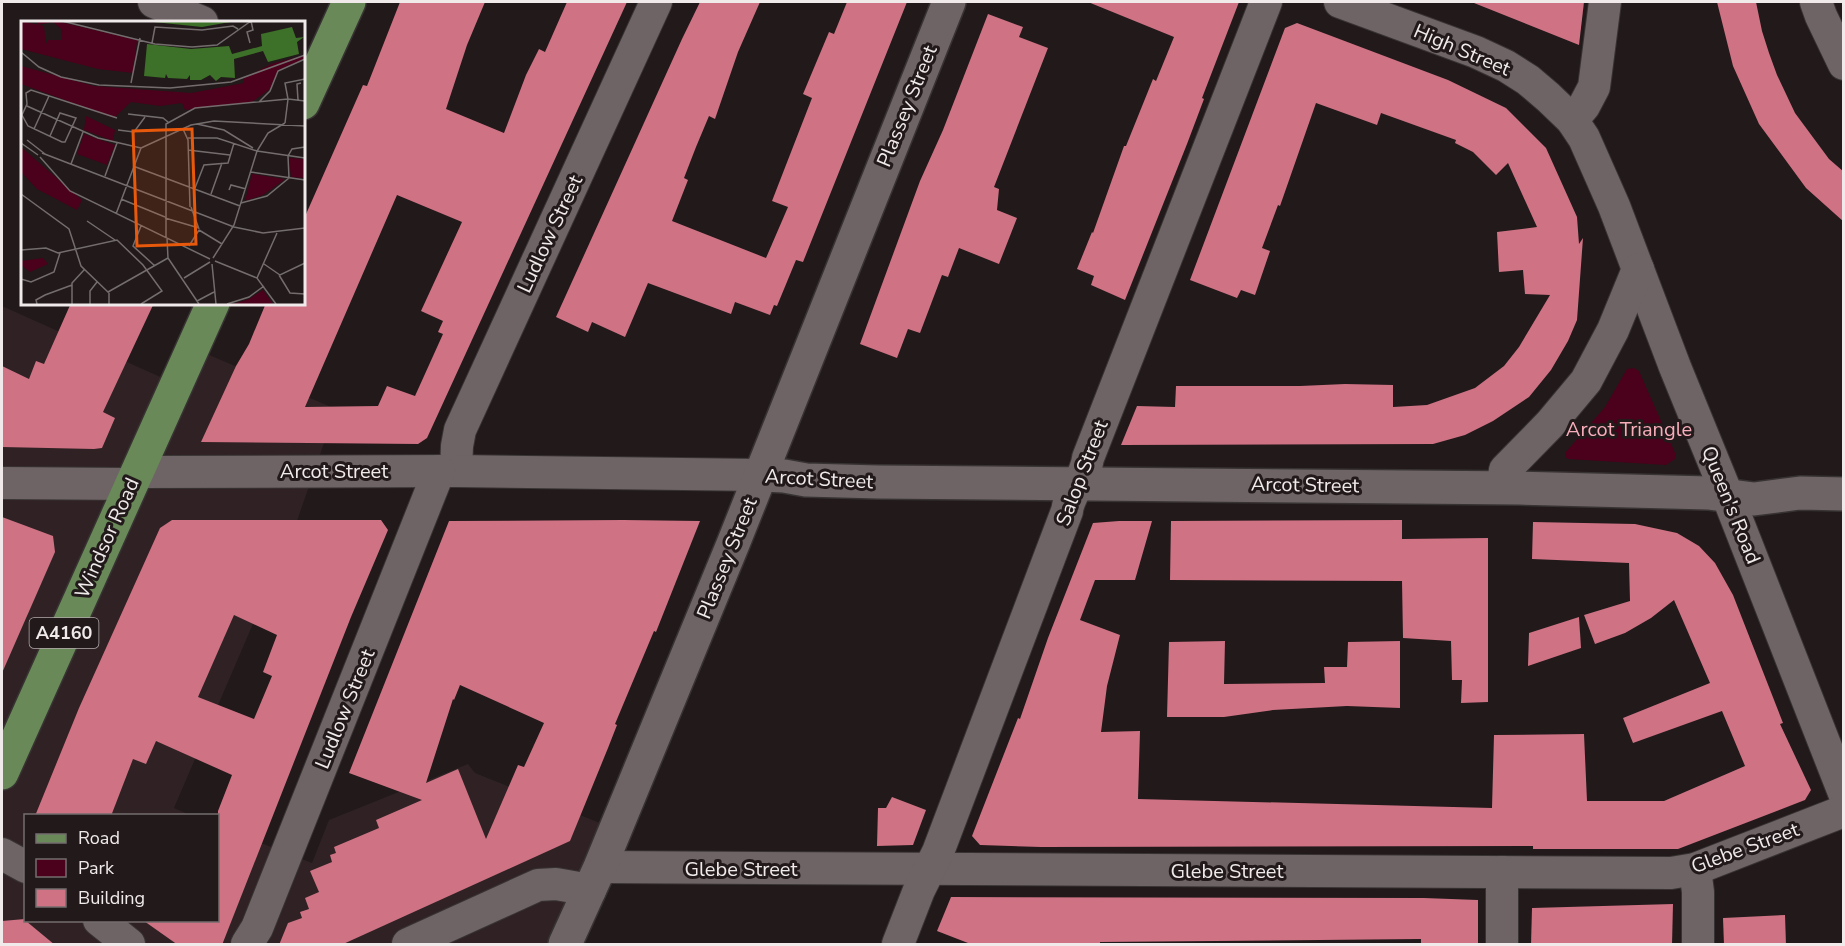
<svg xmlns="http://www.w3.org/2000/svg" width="1845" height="946" font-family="'Nunito Sans',sans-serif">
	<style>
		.built { fill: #302224 }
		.green { fill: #4b011b }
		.building { fill: #ce7284; fill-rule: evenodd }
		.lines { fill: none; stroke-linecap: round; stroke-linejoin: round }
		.street-casing { stroke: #383333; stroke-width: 34 }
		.secondary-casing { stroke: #383333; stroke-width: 36 }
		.primary-casing { stroke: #383333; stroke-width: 36 }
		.street { stroke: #6e6465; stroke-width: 32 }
		.secondary { stroke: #6e6465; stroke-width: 33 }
		.primary { stroke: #698958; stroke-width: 33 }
		.labels { text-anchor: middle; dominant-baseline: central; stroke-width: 6; stroke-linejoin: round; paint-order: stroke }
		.shield { fill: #21191a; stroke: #b2abac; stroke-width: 1.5 }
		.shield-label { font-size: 18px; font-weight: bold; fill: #f0eaeb }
		.street-label { font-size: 20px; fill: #f0eaeb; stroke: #21191a }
		.park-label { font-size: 20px; fill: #f8adba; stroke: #21191a }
		.inset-road { fill: none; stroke: #746d6e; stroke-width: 1.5 }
		.view { fill: #e8590c; fill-opacity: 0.15; stroke: #e8590c; stroke-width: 3 }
		.inset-edge { fill: none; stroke: #f0eaeb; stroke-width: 3 }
	</style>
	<rect width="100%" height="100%" fill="#21191a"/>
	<polygon class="built" points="2,306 176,384 193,348 331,407 324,423 324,443 297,521 174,808 190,815 26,816 26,920 218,920 218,826 312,863 329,820 468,764 475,773 615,829 565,944 2,944"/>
	<polygon class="green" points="1634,368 1639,371 1676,455 1675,459 1666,465 1568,459 1565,457 1565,453 1605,407 1627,369"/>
	<g class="building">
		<path d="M400,2H485L467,45L446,109L504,133L526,75L539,49L545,52L567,2H627L427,438L418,444L201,442L236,366L249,344L266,303H303V221L363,85L367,86ZM397,195L462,222L421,311L443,321L438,332L443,334L415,396L387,386L378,406L305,407Z"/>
		<polygon points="700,2 760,2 738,52 715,119 709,116 696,147 684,178 688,180 672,221 766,258 788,207 772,201 812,98 803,94 829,32 834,34 847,2 907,2 803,262 796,260 777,306 774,305 770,315 735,302 731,314 648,283 625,337 592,322 588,332 556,317 682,39"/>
		<polygon points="1088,2 1239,2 1202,98 1204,99 1187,144 1125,300 1091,285 1094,276 1077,269 1092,232 1093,233 1124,146 1126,146 1153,79 1156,81 1174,37"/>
		<polygon points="1474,2 1584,2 1579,45 1474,3"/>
		<polygon points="1717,2 1756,2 1762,31 1769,53 1777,75 1795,113 1829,159 1844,172 1844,222 1806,188 1759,124 1733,66"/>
		<polygon points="988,14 1023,27 1019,37 1048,48 994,187 999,189 997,210 1017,218 999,264 959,248 948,277 942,275 920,333 908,329 897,358 860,344 920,181 943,130"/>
		<polygon points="1297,23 1448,80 1506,108 1546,148 1577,217 1579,244 1583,238 1577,320 1568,341 1551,370 1529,397 1493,421 1465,435 1433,444 1121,445 1137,406 1175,407 1176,386 1300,386 1345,384 1393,385 1393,407 1427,405 1475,388 1504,366 1519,347 1550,295 1525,294 1523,270 1499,272 1497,232 1537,227 1508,163 1496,175 1473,152 1455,143 1456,140 1381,113 1377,125 1316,103 1280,206 1278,205 1262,248 1270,251 1255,295 1241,290 1237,298 1190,280 1285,28"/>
		<polygon points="71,303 154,303 103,412 115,418 102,448 94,449 2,447 2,366 29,379 36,361 44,364"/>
		<polygon points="2,517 53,536 55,552 2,673"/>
		<path d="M172,520H381L388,530L351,617L222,945H178L144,921H218V811L232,775L156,741L146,764L133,759L111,816H35L79,708L160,528ZM234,615L277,635L263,672L272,676L254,719L198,697Z"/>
		<path d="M623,520L700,521L656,632L654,631L615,724L617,725L608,748L570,841L341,945H279L288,923L302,918L300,912L309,909L305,898L319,892L310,871L332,862L330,855L336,853L334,847L379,828L376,820L422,800L349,773L449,521ZM460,685L544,723L524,767L518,765L486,839L458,769L426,783L453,699L454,700Z"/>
		<polygon points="1402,520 1402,539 1488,538 1488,702 1461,703 1462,680 1452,680 1451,641 1403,638 1402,581 1170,580 1171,521"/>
		<polygon points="1119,521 1152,521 1135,580 1095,580 1080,620 1120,635 1107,686 1101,732 1140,731 1138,799 1492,808 1494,735 1584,734 1587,801 1664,801 1745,766 1722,711 1633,743 1623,718 1710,683 1674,600 1651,618 1625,633 1595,644 1584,615 1630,601 1629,563 1532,559 1533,522 1635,524 1677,533 1699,546 1715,563 1733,595 1783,723 1780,724 1811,790 1805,800 1678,849 1533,849 1533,846 1041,847 980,845 972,836 1018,718 1020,719 1048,638 1093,523"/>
		<polygon points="1579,617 1581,648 1528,666 1529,633"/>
		<polygon points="1225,641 1224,684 1325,683 1324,667 1347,667 1348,642 1400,641 1400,708 1347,706 1273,710 1224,717 1167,717 1169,642"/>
		<polygon points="892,797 926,810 913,845 877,846 878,808 886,808"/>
		<polygon points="951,897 1424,898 1478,900 1478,945 1421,945 1421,939 1100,942 1100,945 968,943 937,931"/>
		<polygon points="1673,904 1672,945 1531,945 1532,908"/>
		<polygon points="1785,915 1786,945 1724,945 1723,918"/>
		<polygon points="25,919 26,921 55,945 2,945 2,921"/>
	</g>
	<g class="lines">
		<g class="street-casing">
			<g id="street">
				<polyline points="154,2 202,22"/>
				<polyline points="1340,2 1476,52 1506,66 1528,80 1548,97 1572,120 1584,138 1614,206 1675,367 1728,497 1844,793"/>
				<polyline points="1816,2 1821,16 1844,64"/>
				<polyline points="1572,120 1584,106 1594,87 1605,2"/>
				<polyline points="456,471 457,446 460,430 656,2"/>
				<polyline points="137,472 456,471 760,475"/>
				<polyline points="2,483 131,484"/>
				<polyline points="1502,488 1505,470 1550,424 1586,381 1613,330 1638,269"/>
				<polyline points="2,854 26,867"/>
				<polyline points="600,867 1671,873 1695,869 1844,811"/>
				<polyline points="1695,869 1698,892 1698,944"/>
				<polyline points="1502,872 1502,944"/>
				<polyline points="99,920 129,944"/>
				<polyline points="247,944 257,928 439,471"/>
				<polyline points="408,944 538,885 556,884 590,890"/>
				<path d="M898,944L919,890L938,852L1067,511C1069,492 1086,478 1088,458L1266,2"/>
			</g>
		</g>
		<g class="secondary-casing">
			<g id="secondary">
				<polyline points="760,475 784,476 806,480 878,482 1519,488 1708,493 1754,499 1800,493 1844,494"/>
				<polyline points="565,944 600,867 733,544 949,2"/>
			</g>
		</g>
		<g class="primary-casing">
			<g id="primary">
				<polyline points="303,103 349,2"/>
				<polyline points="2,773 213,303"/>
			</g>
		</g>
		<use href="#street" class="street"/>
		<use href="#secondary" class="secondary"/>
		<use href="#primary" class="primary"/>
	</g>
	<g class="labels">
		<rect class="shield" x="29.5" y="618" width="69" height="30" rx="4.5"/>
		<g class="shield-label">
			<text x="64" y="633">A4160</text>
		</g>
		<g class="street-label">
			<text transform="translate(1462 50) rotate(23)">High Street</text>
			<text transform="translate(907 106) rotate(-68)">Plassey Street</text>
			<text transform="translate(550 234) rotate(-65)">Ludlow Street</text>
			<text x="334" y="471">Arcot Street</text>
			<text transform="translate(1082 473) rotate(-69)">Salop Street</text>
			<text transform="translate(819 479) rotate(3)">Arcot Street</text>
			<text transform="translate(1305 485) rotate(1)">Arcot Street</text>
			<text transform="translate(1731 505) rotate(68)">Queen's Road</text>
			<text transform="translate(107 538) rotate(-66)">Windsor Road</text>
			<text transform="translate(727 558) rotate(-68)">Plassey Street</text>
			<text transform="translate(345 709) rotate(-68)">Ludlow Street</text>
			<text transform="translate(1745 848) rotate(-20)">Glebe Street</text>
			<text x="741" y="869">Glebe Street</text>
			<text x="1227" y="871">Glebe Street</text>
		</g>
		<g class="park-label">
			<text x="1629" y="429">Arcot Triangle</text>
		</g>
	</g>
	<g transform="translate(21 21)">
		<rect width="284" height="284" fill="#21191a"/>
		<path d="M0,0L23,5L25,23L27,19H41L40,8L32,1L17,4L15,0H35L116,19L112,52L77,48L0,28ZM284,34L283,38L257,49L249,68L231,81L164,89L161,82L139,85L110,81L93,97L0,63V45L73,65L170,72L223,62L222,58L250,43ZM65,95L94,109L92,120L63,109ZM63,113L94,124L86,144L56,133ZM0,126L61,179L56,189L16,168L1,152ZM268,137L283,138V157L270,156ZM231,153L263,158V159L242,174L224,180ZM22,237L27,243L9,251L0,244V240ZM242,269L252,283H212L228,278Z" fill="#4b011b"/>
		<path d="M123,0H215L181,6ZM271,6L275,17L283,16L276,21L278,33L247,41L242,30L213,38L214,57L200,56L195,60L189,54L180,59H169V54L166,58L147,57L145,53L144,57L123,55L126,23L170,28L208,25L211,33L241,25L240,13Z" fill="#3d7028"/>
		<path class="inset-road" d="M41,0L134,23L171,26L196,24L230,0M131,22L134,6L181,9L212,5L217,8M229,22L226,11L232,9L230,0M0,31L18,46L40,56L78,64L149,67L210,61L284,34M110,62L119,17M277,79L276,63L280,62M238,81L249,70L257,50L284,38M6,85L77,117L120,127M107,93L142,97L147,101M264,102L267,78L264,62L284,58M176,103L203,109L232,127M13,108L28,75M162,108L167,119L169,186M97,109L113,111L124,96M29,115L39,92L55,97L44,121H41L7,105L1,94L6,83L5,72L10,69L96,97M167,117H196L236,130L284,137M6,119L24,133M0,122L17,134M120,127L170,104L193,100L284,105M167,129L209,134M21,132L213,206L242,212L284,207M267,135L268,157M267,135L271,128L284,126M19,136L49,170L189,238M50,143L62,111M112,145L219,185M230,151L284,159M84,155L96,122M174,167L183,144L207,142L213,122M208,169L210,164L225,168M0,173L48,208L60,245L88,272V283M190,173L201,142M100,178L144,196M220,182L246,175L268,157M170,186L178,208M95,193L120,127M144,197L178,207M66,200L94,219M120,205L112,225L134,245M178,209L201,223M145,216V103L174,87L267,78L284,80M146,217L147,237M168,225L178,209M0,229L25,227L37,232L96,219L122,244L141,270L120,283M147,237L178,283M192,237L213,204L236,130L247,112L264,102M194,240L236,257L255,283M191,243L195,283M243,243L259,254L284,242M258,254L269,272L284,273M163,257L189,241M236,257L256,212M0,258L10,261L33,251L39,232M87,271L147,237M176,280L193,271M16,283L15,279L24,274L51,264M51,283V262L63,249M69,283V270L76,261M206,283L228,276L243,265"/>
		<path class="view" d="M171,108L175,223L116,225L112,110Z"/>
		<rect width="284" height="284" class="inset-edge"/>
	</g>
	<rect width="1845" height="946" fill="none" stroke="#f0eaeb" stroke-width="6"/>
	<rect x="24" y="814" width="195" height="108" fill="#21191a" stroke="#746d6e" stroke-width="1.5"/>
	<rect x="36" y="834" width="30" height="9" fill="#698958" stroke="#746d6e" stroke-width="1.5"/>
	<text x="78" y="844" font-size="18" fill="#f0eaeb">Road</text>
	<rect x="36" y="859" width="30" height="18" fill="#4b011b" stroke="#746d6e" stroke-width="1.5"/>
	<text x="78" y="874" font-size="18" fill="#f0eaeb">Park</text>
	<rect x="36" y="889" width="30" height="18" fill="#ce7284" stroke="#746d6e" stroke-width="1.5"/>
	<text x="78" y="904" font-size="18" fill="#f0eaeb">Building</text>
</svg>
